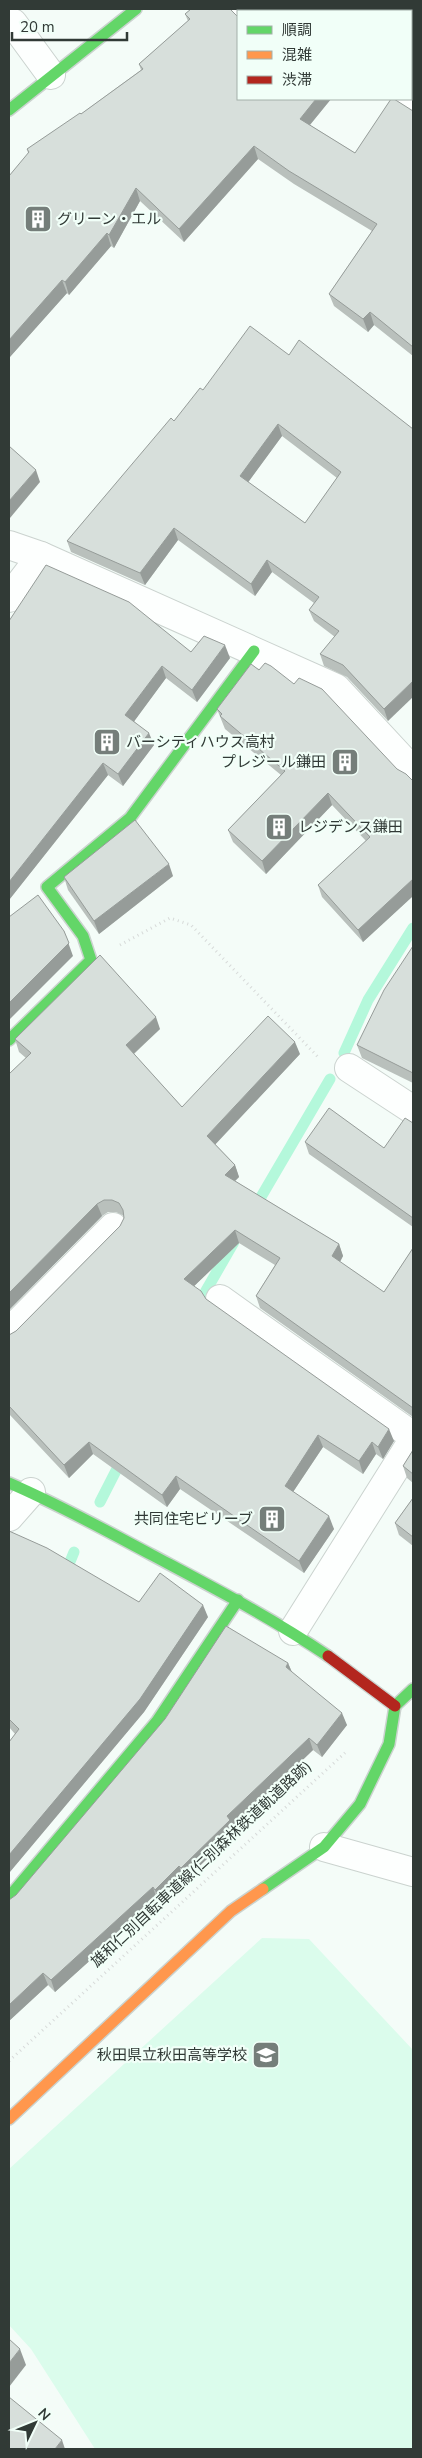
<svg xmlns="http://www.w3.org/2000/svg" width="422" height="2458" font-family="'Nunito Sans','Noto Sans JP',sans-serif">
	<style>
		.green { fill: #dbfcec }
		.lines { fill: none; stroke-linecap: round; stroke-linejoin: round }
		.stream { stroke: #b4f8db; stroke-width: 11 }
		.street-casing { stroke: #cbd3cf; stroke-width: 30 }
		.fast-casing { stroke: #cbd3cf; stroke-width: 14 }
		.slow-casing { stroke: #cbd3cf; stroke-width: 14 }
		.jam-casing { stroke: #cbd3cf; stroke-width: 14 }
		.path { stroke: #d7dad9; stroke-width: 3; stroke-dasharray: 1 4; stroke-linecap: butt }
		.street { stroke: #fdfffe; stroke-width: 28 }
		.fast { stroke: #63d668; stroke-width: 11 }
		.slow { stroke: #ff974d; stroke-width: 11 }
		.jam { stroke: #b3261e; stroke-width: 11 }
		.wall { fill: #b9c0bc; fill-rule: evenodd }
		.shaded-wall { fill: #969c99 }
		.building { fill: #d7dfdb; stroke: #969c99; fill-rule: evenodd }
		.labels { text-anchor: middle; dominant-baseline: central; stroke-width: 4.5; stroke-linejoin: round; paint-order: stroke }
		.poi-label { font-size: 15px; fill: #313a36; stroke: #f1fff8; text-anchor: start }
		.street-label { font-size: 15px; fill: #313a36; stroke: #f1fff8 }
	</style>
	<rect width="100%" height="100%" fill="#f4fcf8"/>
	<polygon class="green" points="262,1938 309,1939 413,2050 413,2449 95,2449 31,2349 9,2325 9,2169"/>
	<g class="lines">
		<g class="stream">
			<polyline points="344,1053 368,1000 413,928"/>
			<polyline points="254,1209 330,1079"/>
			<polyline points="196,1308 234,1242"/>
			<polyline points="100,1502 123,1457"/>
			<polyline points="65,1574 74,1552"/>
		</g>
		<g class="street-casing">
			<g id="street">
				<polyline points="246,9 250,11"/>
				<polyline points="13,23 51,75"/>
				<polyline points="407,99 413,102"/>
				<polyline points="9,545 41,556 336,688 413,771"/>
				<polyline points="9,598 41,556"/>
				<polyline points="349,1068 413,1110"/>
				<polyline points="220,1299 413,1436"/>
				<polyline points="9,1332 113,1227"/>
				<polyline points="9,1517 31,1492"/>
				<polyline points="293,1631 413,1440"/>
				<polyline points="324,1847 413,1872"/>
			</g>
		</g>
		<g class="fast-casing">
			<g id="fast">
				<polyline points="9,110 136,9"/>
				<polyline points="9,1040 91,960 83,936 47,887 130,818 254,651"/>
				<path d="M9,1483C58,1504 105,1530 152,1555C212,1587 272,1618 328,1656"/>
				<polyline points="395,1706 413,1689"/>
				<polyline points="263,1889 324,1847 360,1804 389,1744 395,1706"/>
				<polyline points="9,1897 157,1721 238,1600"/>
			</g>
		</g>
		<g class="slow-casing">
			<polyline id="slow" points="9,2119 231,1911 263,1889"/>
		</g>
		<g class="jam-casing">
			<polyline id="jam" points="328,1656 395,1706"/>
		</g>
		<g class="path">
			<polyline points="120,945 170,918 191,925 318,1057"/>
			<polyline points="9,2061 347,1751"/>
		</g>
		<use href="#street" class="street"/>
		<use href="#fast" class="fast"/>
		<use href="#slow" class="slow"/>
		<use href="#jam" class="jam"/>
	</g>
	<g class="wall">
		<polygon points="191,9 238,99 331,99 310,125 355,153 413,111 413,356 374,325 368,332 334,306 329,294 372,231 294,184 258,159 184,242 140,201 114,248 111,246 69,295 67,293 9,358 28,153 27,149 81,114 141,70 139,64 188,21 185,14"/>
		<polygon points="359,9 413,9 413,44 411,43 411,11 360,11"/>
		<path d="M289,355L413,429L388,721L347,677L324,666L320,654L335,637L314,621L309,610L314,603L272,572L255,596L178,540L145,585L71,552L67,541L174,421L203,390ZM282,436L337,478L305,523L248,482Z"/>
		<polygon points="9,621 191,652 230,658 197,702 166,678 134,721 154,745 123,786 108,775 9,900"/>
		<polygon points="217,709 397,769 413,781 413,896 363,942 322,897 318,885 366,841 332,805 266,874 233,842 228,830 281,775 225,729"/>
		<polygon points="173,876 99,934 68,890 64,877"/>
		<polygon points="413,946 413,1083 362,1058 357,1045"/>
		<polygon points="160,1029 134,1054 182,1107 300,1054 215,1144 235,1165 239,1177 235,1181 339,1244 343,1256 340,1262 384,1292 413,1248 413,1417 260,1308 256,1296 275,1265 239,1243 194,1286 206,1299 394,1441 383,1459 376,1454 363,1474 323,1447 293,1492 334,1529 304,1573 180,1489 167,1507 93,1454 69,1478 9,1414 9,1335 16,1331 120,1226 124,1218 124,1216 116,1212 108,1212 102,1216 9,1310 9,1074 26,1058 19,1052 15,1039"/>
		<polygon points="413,1123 413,1227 309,1154 305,1142 384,1148"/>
		<polygon points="413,1450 413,1483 407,1478 403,1466"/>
		<polygon points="413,1498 413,1546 399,1535 395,1523"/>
		<polygon points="9,1531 139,1602 208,1617 144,1712 9,1873 9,1742 15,1734 9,1727"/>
		<polygon points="288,1663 292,1672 347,1725 322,1757 313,1750 233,1827 235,1832 185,1880 184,1878 159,1902 157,1900 55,1992 48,1985 9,2021 9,1900 16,1895"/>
	</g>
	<g class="shaded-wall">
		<polygon points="343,9 355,9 354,11 342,11"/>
		<polygon points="316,99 331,99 304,132 300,119"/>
		<polygon points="254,146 258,159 184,242 179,229"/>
		<polygon points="136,188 140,201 114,248 109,235"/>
		<polygon points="107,233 111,246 69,295 65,282"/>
		<polygon points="62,280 67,293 9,358 9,340"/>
		<polygon points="370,312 374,325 368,332 363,319"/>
		<polygon points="278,424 282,436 244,488 240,476"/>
		<polygon points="36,470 40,482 10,518 9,515 9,501"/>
		<polygon points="174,528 178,540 145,585 140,573"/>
		<polygon points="267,560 272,572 255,596 251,584"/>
		<polygon points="225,645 230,658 197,702 192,690"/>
		<polygon points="162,666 166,678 130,727 125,715"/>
		<polygon points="413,681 413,697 388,721 384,709"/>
		<polygon points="149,733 154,745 123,786 118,774"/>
		<polygon points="103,763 108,775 9,900 9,882"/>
		<polygon points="328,793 332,805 266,874 262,861"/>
		<polygon points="169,864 173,876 99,934 94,921"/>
		<polygon points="413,879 413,896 363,942 358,930"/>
		<polygon points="64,931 73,956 9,1020 9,1003"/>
		<polygon points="156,1017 160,1029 130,1057 126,1045"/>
		<polygon points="295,1042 300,1054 212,1148 207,1136"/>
		<polygon points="235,1165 239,1177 229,1187 225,1175"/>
		<polygon points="97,1204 102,1216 9,1310 9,1293"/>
		<polygon points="235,1230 239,1243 189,1291 184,1279"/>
		<polygon points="339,1244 343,1256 336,1269 332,1256"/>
		<polygon points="389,1429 394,1441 383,1459 378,1447"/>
		<polygon points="318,1435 323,1447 289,1498 285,1486"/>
		<polygon points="89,1442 93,1454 69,1478 64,1465"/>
		<polygon points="372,1442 376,1454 363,1474 359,1461"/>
		<polygon points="176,1476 180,1489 167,1507 162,1495"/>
		<polygon points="329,1516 334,1529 304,1573 299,1561"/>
		<polygon points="203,1605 208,1617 144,1712 9,1873 9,1855"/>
		<polygon points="288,1663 293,1675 286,1667"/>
		<polygon points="342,1713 347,1725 322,1757 317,1745"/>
		<polygon points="309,1738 313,1750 233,1827 235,1832 185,1880 181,1868 227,1816"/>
		<polygon points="179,1866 184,1878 159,1902 155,1890"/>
		<polygon points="153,1887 157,1900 55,1992 51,1980"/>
		<polygon points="43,1973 48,1985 9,2021 9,2005"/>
		<polygon points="20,2349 26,2365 9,2387 9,2363"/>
		<polygon points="62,2440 65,2449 55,2449"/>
	</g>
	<g class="building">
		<polygon points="191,9 230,9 238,17 238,99 316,99 300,119 355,153 391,99 394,99 413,111 413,347 370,312 363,319 329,294 377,224 289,171 254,146 179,229 136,188 109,235 107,233 65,282 62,280 9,340 9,176 29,152 27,149 80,113 81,114 143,69 139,64 190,19 185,14"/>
		<polygon points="302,9 343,9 342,11 301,11"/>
		<polygon points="367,9 413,9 413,34 411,33 411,11 371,11"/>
		<path d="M250,326L289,355L299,340L413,429V681L384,709L343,665L320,654L339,631L309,610L319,597L267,560L251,584L174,528L140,573L67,541L171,418L174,421L200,388L203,390ZM278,424L341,472L305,523L240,476Z"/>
		<polygon points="9,446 36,470 9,501"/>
		<polygon points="46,565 129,602 191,652 204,636 225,645 192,690 162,666 125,715 149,733 118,774 103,763 9,882 9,621"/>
		<polygon points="265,663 271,666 294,684 299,678 322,689 397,769 406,774 413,781 413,879 358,930 318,885 370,837 328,793 262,861 228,830 285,771 220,716 222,714 217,709 251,664 259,670"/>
		<polygon points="135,820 169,864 94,921 64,877"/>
		<polygon points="38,895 64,931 69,943 9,1003 9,917"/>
		<polygon points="413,946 413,1073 357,1045 384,990"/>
		<polygon points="100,955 156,1017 126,1045 182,1107 268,1016 295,1042 207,1136 235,1165 225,1175 339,1244 332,1256 384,1292 413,1248 413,1408 256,1296 280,1258 235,1230 184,1279 201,1291 206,1299 389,1429 378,1447 372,1442 359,1461 318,1435 285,1486 329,1516 299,1561 176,1476 162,1495 89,1442 64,1465 9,1406 9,1335 16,1331 120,1226 124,1218 123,1210 119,1203 112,1200 104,1200 97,1204 9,1293 9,1074 31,1053 15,1039"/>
		<polygon points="329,1108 384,1148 405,1118 413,1123 413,1218 305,1142"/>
		<polygon points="413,1450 413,1474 403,1466"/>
		<polygon points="413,1498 413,1537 395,1523"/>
		<polygon points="9,1531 47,1548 139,1602 160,1573 203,1605 140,1699 9,1855 9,1742 19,1729 9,1719"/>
		<polygon points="226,1626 288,1663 286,1667 342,1713 317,1745 309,1738 227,1816 230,1820 181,1868 179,1866 155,1890 153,1887 51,1980 43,1973 9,2005 9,1900 16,1895 165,1719"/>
		<polygon points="9,2339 20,2349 9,2363"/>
		<polygon points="9,2397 62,2440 55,2449 9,2449"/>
	</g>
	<defs>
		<g id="building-square" transform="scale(1.4375)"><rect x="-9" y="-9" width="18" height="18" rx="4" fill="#757e7a" stroke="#f1fff8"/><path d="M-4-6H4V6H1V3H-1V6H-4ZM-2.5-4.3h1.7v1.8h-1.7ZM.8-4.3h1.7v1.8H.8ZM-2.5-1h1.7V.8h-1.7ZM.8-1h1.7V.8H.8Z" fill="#fff"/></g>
		<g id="school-square" transform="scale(1.4375)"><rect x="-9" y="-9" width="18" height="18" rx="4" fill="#757e7a" stroke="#f1fff8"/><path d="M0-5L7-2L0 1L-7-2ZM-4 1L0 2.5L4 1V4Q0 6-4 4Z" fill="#fff"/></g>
	</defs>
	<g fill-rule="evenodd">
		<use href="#building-square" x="38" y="219"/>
		<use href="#building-square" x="107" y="742"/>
		<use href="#building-square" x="345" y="762"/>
		<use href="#building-square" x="279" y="827"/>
		<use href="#building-square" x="272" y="1519"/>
		<use href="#school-square" x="266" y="2055"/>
	</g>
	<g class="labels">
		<g class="poi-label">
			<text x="57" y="219">グリーン・エル</text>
			<text x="126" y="742">バーシティハウス高村</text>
			<text x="326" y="762" text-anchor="end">プレジール鎌田</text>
			<text x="298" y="827">レジデンス鎌田</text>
			<text x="253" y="1519" text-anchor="end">共同住宅ビリーブ</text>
			<text x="247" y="2055" text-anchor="end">秋田県立秋田高等学校</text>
		</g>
		<g class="street-label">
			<text transform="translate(201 1864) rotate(-43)">雄和仁別自転車道線(仁別森林鉄道軌道路跡)</text>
		</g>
	</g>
	<rect width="422" height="2458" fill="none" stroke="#313a36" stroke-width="20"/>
	<rect x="237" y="10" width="175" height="90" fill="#f1fff8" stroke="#a4b0aa"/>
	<rect x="247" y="26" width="25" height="8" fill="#63d668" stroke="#a4b0aa"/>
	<text x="282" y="35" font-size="15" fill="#313a36">順調</text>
	<rect x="247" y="51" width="25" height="8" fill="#ff974d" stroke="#a4b0aa"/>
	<text x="282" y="60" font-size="15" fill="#313a36">混雑</text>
	<rect x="247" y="76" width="25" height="8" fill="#b3261e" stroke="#a4b0aa"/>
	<text x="282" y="85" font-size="15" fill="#313a36">渋滞</text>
	<g transform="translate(35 2423) rotate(47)" stroke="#f1fff8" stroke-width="4" paint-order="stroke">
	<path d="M0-4L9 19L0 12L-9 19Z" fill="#313a36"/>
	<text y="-8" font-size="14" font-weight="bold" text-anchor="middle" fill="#313a36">N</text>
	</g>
	<path d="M12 32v8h115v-8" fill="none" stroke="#313a36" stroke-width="2.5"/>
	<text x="20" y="32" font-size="15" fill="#313a36" stroke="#f1fff8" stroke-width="4" paint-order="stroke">20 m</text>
</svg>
